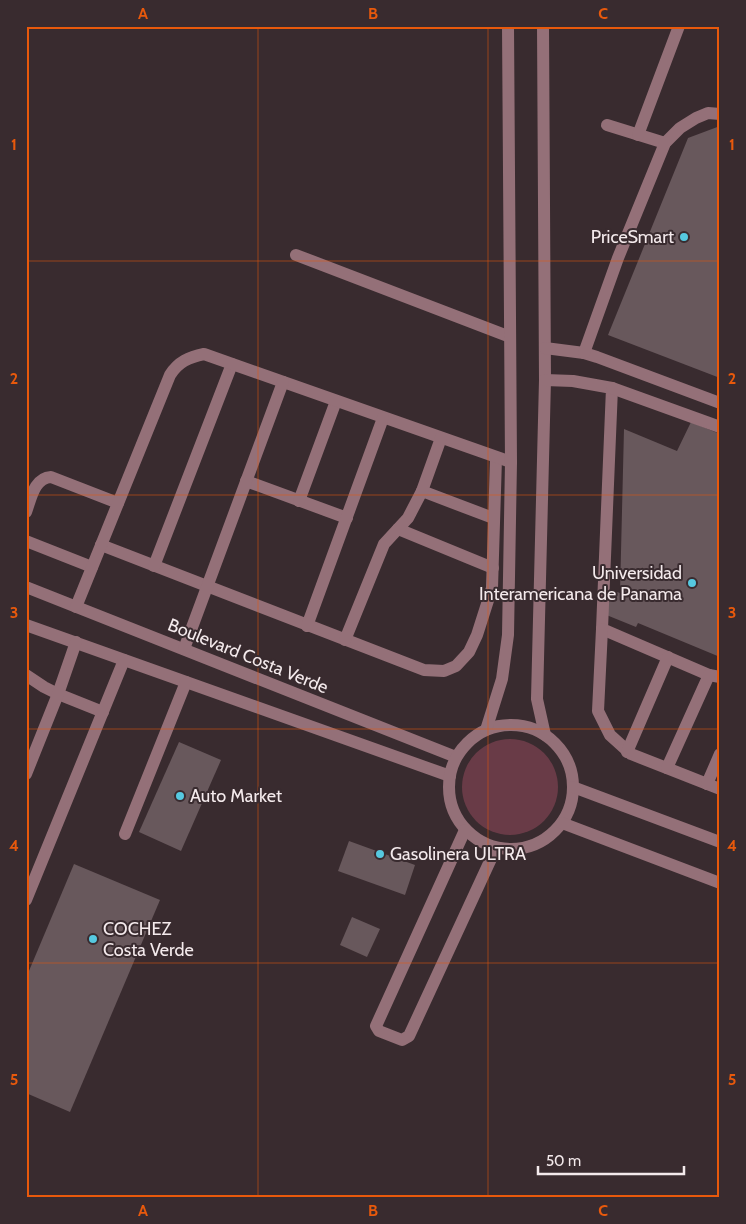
<svg xmlns="http://www.w3.org/2000/svg" width="746" height="1224" font-family="Cabin,sans-serif">
	<style>
		.green { fill: #693b47 }
		.building { fill: #68585c }
		.lines { fill: none; stroke-linecap: round; stroke-linejoin: round }
		.minor { stroke: #947078; stroke-width: 12 }
		.grid { fill: none; stroke: #e8590c; stroke-width: 1; stroke-opacity: 0.55 }
		.poi-dot { fill: #56c9e0; stroke: #392b2f; stroke-width: 2 }
		.labels { text-anchor: middle; dominant-baseline: central; stroke-width: 4; stroke-linejoin: round; paint-order: stroke }
		.poi-label { font-size: 18px; fill: #f4eaec; stroke: #392b2f; text-anchor: start }
		.street-label { font-size: 18px; fill: #f4eaec; stroke: #392b2f }
		.neatline { fill: none; stroke: #e8590c; stroke-width: 2 }
		.grid-label { font-size: 16px; text-anchor: middle; font-weight: bold; fill: #e8590c }
	</style>
	<rect width="100%" height="100%" fill="#392b2f"/>
	<circle class="green" cx="510" cy="787" r="48"/>
	<g class="building">
		<polygon points="720,126 720,378 608,335 688,138"/>
		<polygon points="691,422 720,434 720,657 638,623 636,627 604,614 614,591 620,593 624,429 677,451"/>
		<polygon points="179,742 221,760 181,851 139,832"/>
		<polygon points="349,841 415,865 405,895 338,871"/>
		<polygon points="74,864 160,900 70,1112 26,1093 26,978"/>
		<polygon points="352,917 380,929 367,957 340,945"/>
	</g>
	<g class="lines">
		<g class="minor">
			<polyline points="543,26 545,380 537,699 545,735"/>
			<polyline points="607,125 665,143"/>
			<polyline points="638,135 679,26"/>
			<polyline points="296,255 510,337"/>
			<polyline points="545,348 584,353 597,357 720,403"/>
			<polyline points="584,353 618,258 665,143 680,128 696,118 708,113 720,114"/>
			<polyline points="545,380 573,381 612,388 602,629 709,675 720,677"/>
			<polyline points="612,388 720,427"/>
			<polyline points="246,481 347,518"/>
			<polyline points="422,491 493,518"/>
			<polyline points="299,501 336,401"/>
			<path d="M26,512C31,499 34,478 51,477L118,503"/>
			<polyline points="398,529 493,568"/>
			<polyline points="26,541 92,567"/>
			<polyline points="101,545 424,670 444,671 456,666 469,652 477,635 492,588 496,458"/>
			<polyline points="154,566 232,364"/>
			<polyline points="26,587 456,757"/>
			<path d="M76,607L170,375C178,362 189,357 204,354L511,462"/>
			<polyline points="26,625 450,776"/>
			<polyline points="307,626 383,418"/>
			<polyline points="602,629 598,711 610,735 631,754 720,789"/>
			<polyline points="345,640 384,544 408,518 422,491 441,438"/>
			<polyline points="184,649 283,382"/>
			<polyline points="26,675 44,687 58,694 103,712"/>
			<circle cx="511" cy="787" r="62"/>
			<polyline points="486,730 502,679 508,635 511,462 508,26"/>
			<polyline points="627,752 668,657"/>
			<polyline points="667,768 709,675"/>
			<polyline points="26,774 58,694 76,642"/>
			<polyline points="707,784 720,754"/>
			<polyline points="573,787 720,842"/>
			<polyline points="562,823 720,883"/>
			<polyline points="465,830 376,1026 379,1031 402,1040 409,1036 496,848"/>
			<polyline points="125,834 186,682"/>
			<polyline points="26,900 124,660"/>
		</g>
	</g>
	<path class="grid" d="M258,26V1198M488,26V1198M26,261H720M26,495H720M26,729H720M26,963H720"/>
	<g class="poi-dot">
		<circle cx="684" cy="237" r="5"/>
		<circle cx="692" cy="583" r="5"/>
		<circle cx="180" cy="796" r="5"/>
		<circle cx="380" cy="854" r="5"/>
		<circle cx="93" cy="939" r="5"/>
	</g>
	<g class="labels">
		<g class="poi-label">
			<text x="674" y="237" text-anchor="end">PriceSmart</text>
			<text x="682" y="573" text-anchor="end">Universidad<tspan x="682" dy="21">Interamericana de Panama</tspan></text>
			<text x="190" y="796">Auto Market</text>
			<text x="390" y="854">Gasolinera ULTRA</text>
			<text x="103" y="929">COCHEZ<tspan x="103" dy="21">Costa Verde</tspan></text>
		</g>
		<g class="street-label">
			<text transform="translate(248 656) rotate(22)">Boulevard Costa Verde</text>
		</g>
	</g>
	<rect width="746" height="1224" fill="none" stroke="#392b2f" stroke-width="55"/>
	<path d="M538 1166v8h146v-8" fill="none" stroke="#f4eaec" stroke-width="2.5"/>
	<text x="546" y="1166" font-size="15" fill="#f4eaec" stroke="#392b2f" stroke-width="4" paint-order="stroke">50 m</text>
	<rect x="28" y="28" width="690" height="1168" class="neatline"/>
	<g class="grid-label">
		<text x="143" y="19">A</text>
		<text x="373" y="19">B</text>
		<text x="603" y="19">C</text>
		<text x="14" y="150">1</text>
		<text x="732" y="150">1</text>
		<text x="14" y="384">2</text>
		<text x="732" y="384">2</text>
		<text x="14" y="618">3</text>
		<text x="732" y="618">3</text>
		<text x="14" y="851">4</text>
		<text x="732" y="851">4</text>
		<text x="14" y="1085">5</text>
		<text x="732" y="1085">5</text>
		<text x="143" y="1216">A</text>
		<text x="373" y="1216">B</text>
		<text x="603" y="1216">C</text>
	</g>
</svg>
